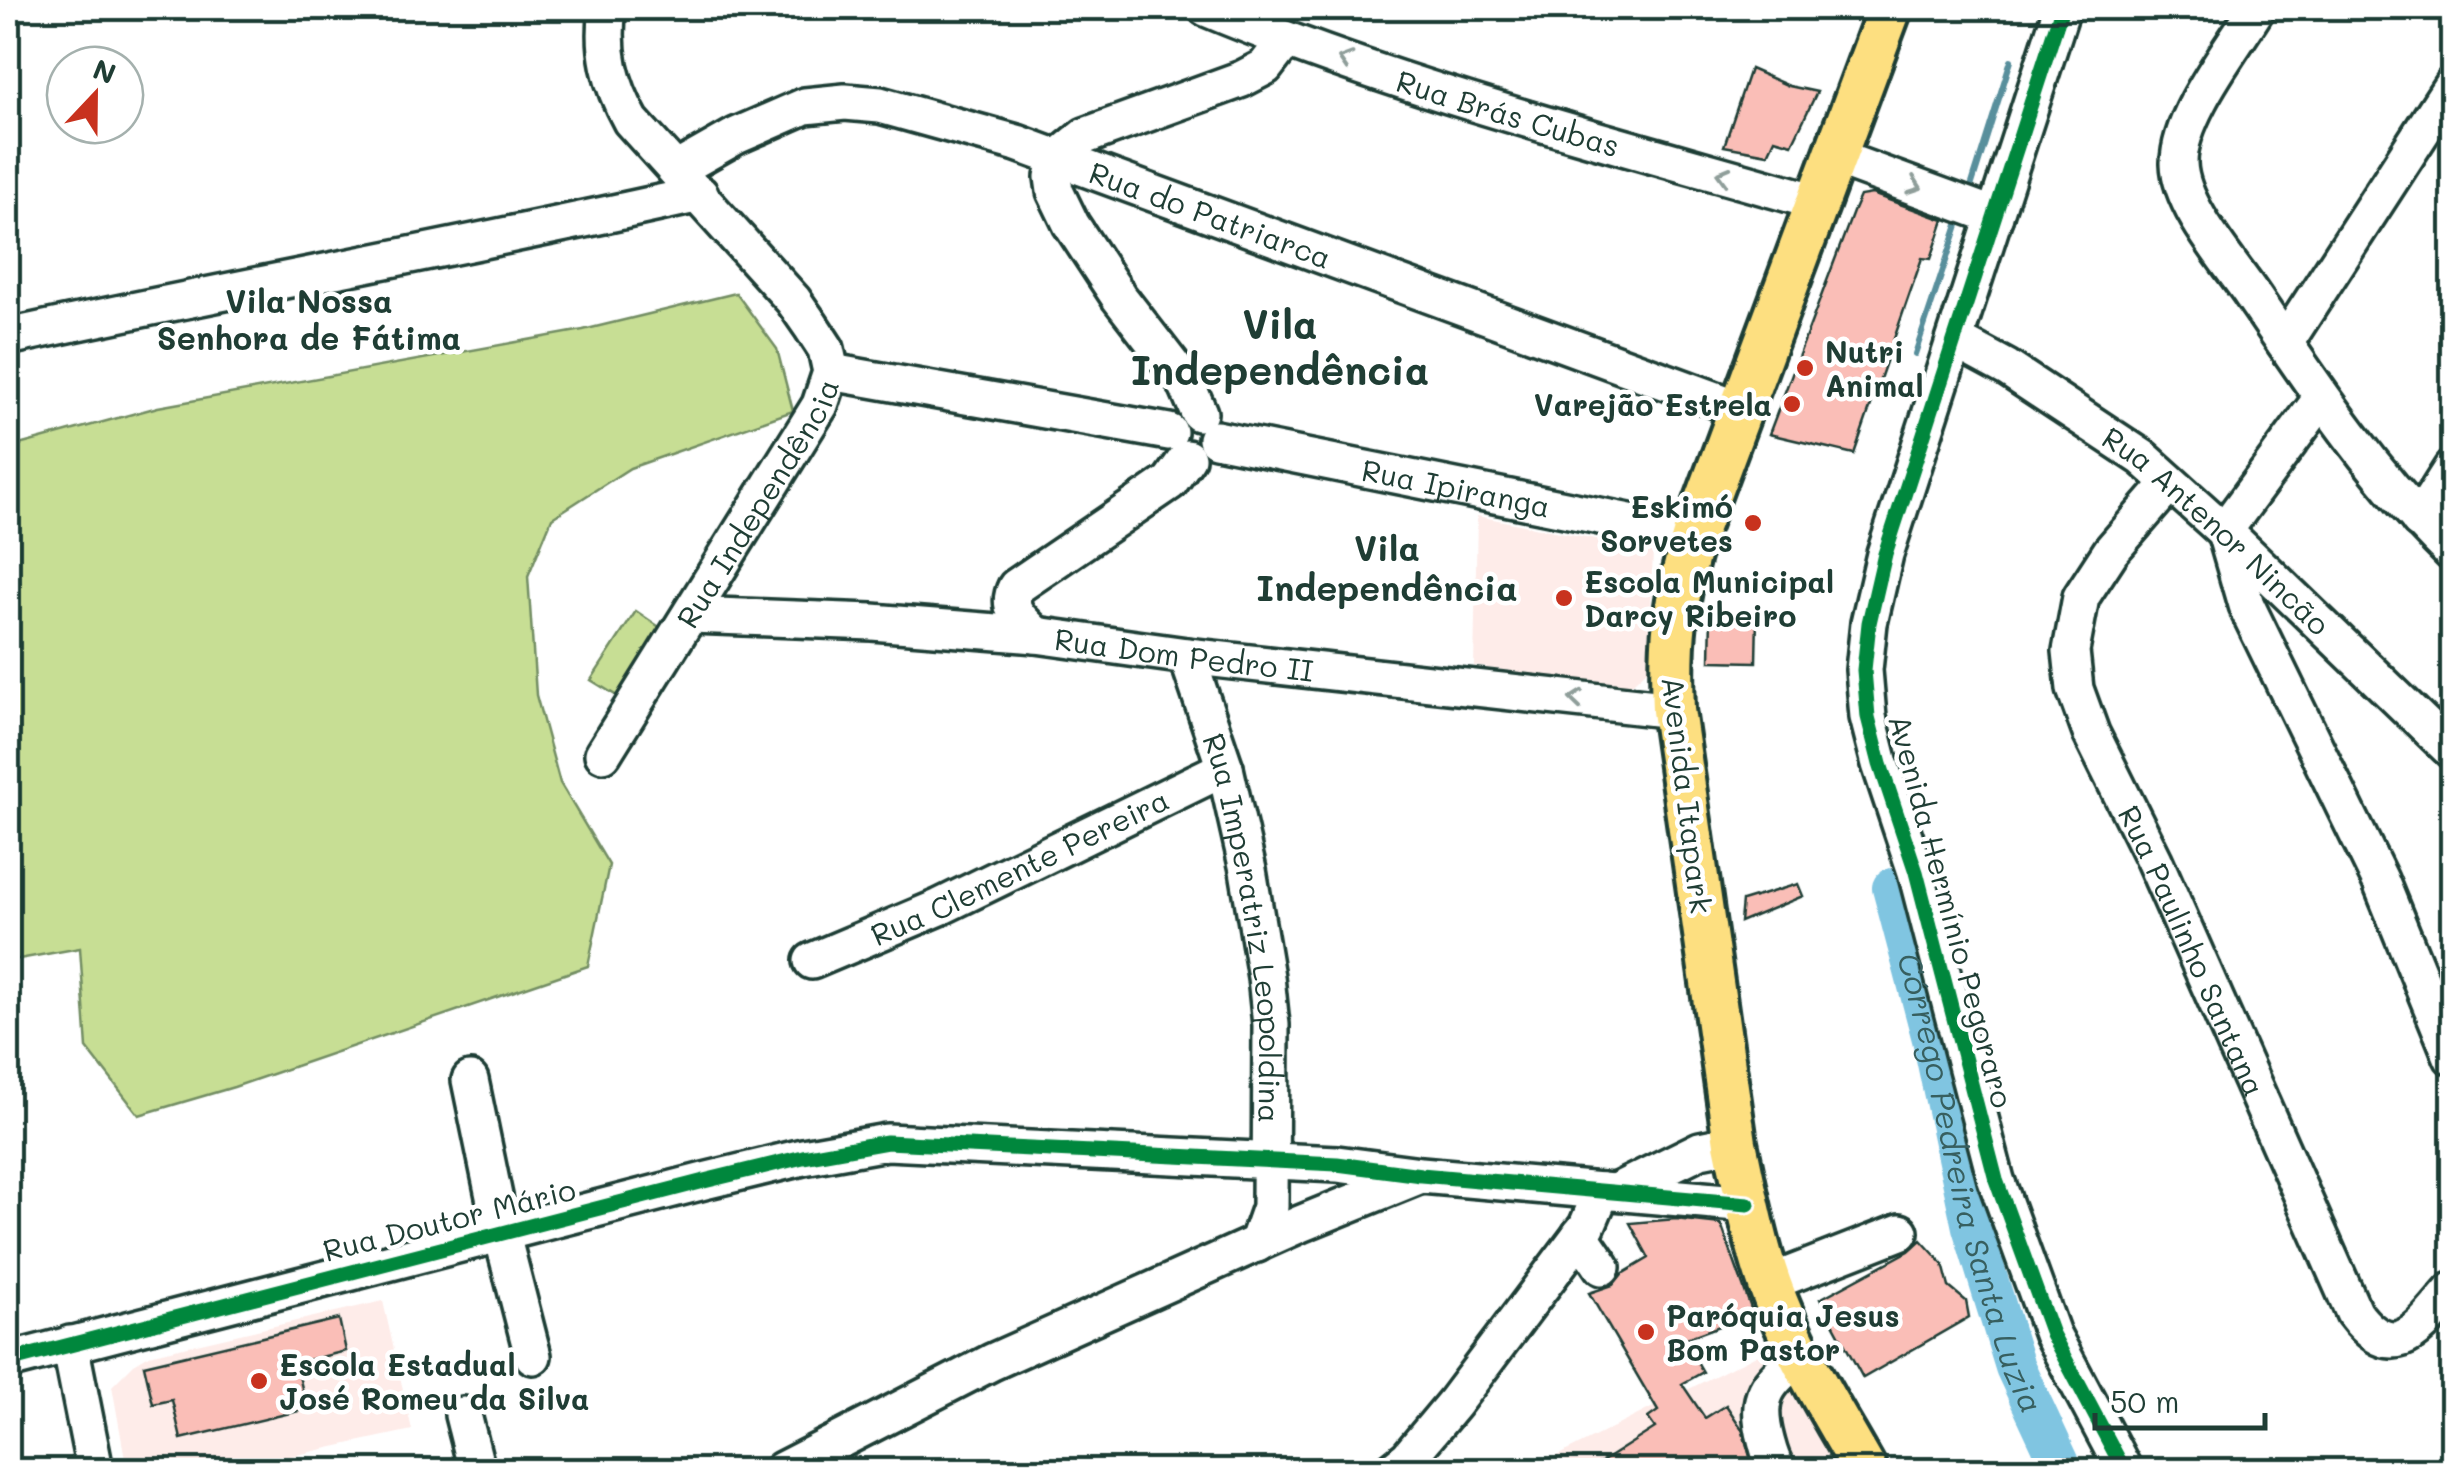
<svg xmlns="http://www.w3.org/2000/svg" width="2460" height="1478" font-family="Mali,sans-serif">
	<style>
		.built { fill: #feece9 }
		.green { fill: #c7de94; stroke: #738e64; stroke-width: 2.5 }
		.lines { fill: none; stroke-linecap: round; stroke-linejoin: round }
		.stream { stroke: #598f9c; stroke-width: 6 }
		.river { stroke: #80c5e1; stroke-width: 40 }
		.building { fill: #fabeb7; stroke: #1f3d34; stroke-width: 2.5 }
		.minor-casing { stroke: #1f3d34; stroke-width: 42 }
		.major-casing { stroke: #1f3d34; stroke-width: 50 }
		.minor { stroke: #fff; stroke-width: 35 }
		.major { stroke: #fddf80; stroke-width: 42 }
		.cycleway-casing { stroke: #fff; stroke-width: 21 }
		.cycleway { stroke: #00873e; stroke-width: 15 }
		.oneway { stroke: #8f9e9a }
		.poi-dot { fill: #c8321e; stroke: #fff; stroke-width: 4 }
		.labels { text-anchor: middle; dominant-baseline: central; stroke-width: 9; stroke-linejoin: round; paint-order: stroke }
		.street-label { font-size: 30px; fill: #1f3d34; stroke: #fff }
		.poi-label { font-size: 30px; font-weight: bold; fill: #1f3d34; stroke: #fff; text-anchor: start }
		.neighbourhood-label { font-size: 32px; font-weight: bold; fill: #1f3d34; stroke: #fff }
		.water-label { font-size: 32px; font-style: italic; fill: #375f5f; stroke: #fff }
		.quarter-label { font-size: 35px; font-weight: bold; fill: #1f3d34; stroke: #fff }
		.district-label { font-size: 40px; font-weight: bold; fill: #1f3d34; stroke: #fff }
	</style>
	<rect width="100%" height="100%" fill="#fff"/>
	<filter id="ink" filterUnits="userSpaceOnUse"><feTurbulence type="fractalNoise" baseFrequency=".01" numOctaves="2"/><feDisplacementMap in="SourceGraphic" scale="20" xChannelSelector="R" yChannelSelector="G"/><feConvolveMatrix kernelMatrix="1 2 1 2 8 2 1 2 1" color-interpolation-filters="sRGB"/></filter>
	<g filter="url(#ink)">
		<g class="built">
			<polygon points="1477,516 1653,550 1649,668 1633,683 1616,686 1474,666"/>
			<polygon points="383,1301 412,1430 287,1457 290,1470 127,1470 112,1386 134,1364 149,1355"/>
			<polygon points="1768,1349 1838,1470 1529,1470"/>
		</g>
		<g class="green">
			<polygon points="736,293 777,349 793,411 630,468 552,518 528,576 536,695 560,783 609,865 588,966 234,1087 139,1115 87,1048 80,948 8,961 8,448 158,407 583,330"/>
			<polygon points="636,611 661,628 617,696 591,680"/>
		</g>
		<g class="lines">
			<g class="stream">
				<polyline points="1971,187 2011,60"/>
				<polyline points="1915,354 1959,222"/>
			</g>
			<path class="river" id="s1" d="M1892,888L1932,1039L1972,1227L2015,1367L2063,1470"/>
		</g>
		<g class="building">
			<polygon points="1750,69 1789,86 1817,92 1792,144 1775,139 1768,154 1724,146"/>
			<polygon points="1872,194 1944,220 1931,259 1922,258 1854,454 1769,434 1853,212 1860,196"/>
			<polygon points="1711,615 1757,617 1756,662 1710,661"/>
			<polygon points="1798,884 1803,896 1740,922 1742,901"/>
			<polygon points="1676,1219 1721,1224 1753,1314 1684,1339 1703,1372 1682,1384 1705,1418 1726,1405 1742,1429 1754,1470 1589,1470 1655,1428 1648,1418 1658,1411 1589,1293 1613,1285 1622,1274 1649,1258 1630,1223"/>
			<polygon points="1921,1240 1943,1264 1949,1287 1966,1301 1969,1317 1863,1378 1820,1299 1909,1251"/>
			<polygon points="339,1319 346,1351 296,1363 307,1409 181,1439 172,1400 153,1404 144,1365"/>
		</g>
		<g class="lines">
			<g class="minor-casing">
				<g id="minor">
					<path id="s2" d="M1206,8C1402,90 1612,143 1817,202"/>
					<polyline points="2062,8 1885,554 1869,623 1864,670 1868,717 1880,764 1916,872 1996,1180 2052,1334 2124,1470"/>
					<path d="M2257,8C2233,48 2179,115 2179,163C2180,206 2228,260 2252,295C2313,385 2374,477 2452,553"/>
					<polyline points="1834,157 1995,216"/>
					<path id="s3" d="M676,170L736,136L805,106L845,102L880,105L1017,143L1743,410"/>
					<path d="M8,337C238,287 470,246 700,194"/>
					<path id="s4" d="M1955,340L2007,368L2143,458L2224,531L2452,751"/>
					<polyline points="2285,343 2452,85"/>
					<polyline points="831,372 1169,432"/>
					<polyline points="1199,413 1187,385 1119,297 1071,224 1055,191 1053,177 1058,158 1085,136 1242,79 1265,67 1285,41"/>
					<path id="s5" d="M1216,439L1694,535"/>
					<path id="s6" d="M2170,483L2111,551L2081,597L2071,651L2075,689L2091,733L2154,860L2354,1313C2395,1368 2420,1328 2452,1291"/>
					<polyline points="2419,520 2452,468"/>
					<polyline points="2224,531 2322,398"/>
					<polyline points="2225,532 2246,605 2380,880 2452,1057"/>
					<path id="s7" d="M691,615L872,622L1036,635L1187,656L1673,710"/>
					<path d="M1036,635C1021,620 1005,609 1016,587L1170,482L1187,458"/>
					<path id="s8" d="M1187,656L1225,768L1248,870L1266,977L1271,1025L1270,1207L1257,1244"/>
					<path id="s9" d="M603,754L820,405L831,372L826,349L811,326L793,300L631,121C610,83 602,51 608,8"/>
					<path id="s10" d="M812,961L940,907L1225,768"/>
					<polyline points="470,1080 502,1235 533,1356"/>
					<polyline points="1617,1191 1700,1150 1735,1143"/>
					<polyline points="1580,1235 1602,1267"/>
					<polyline points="1769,1283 1900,1232"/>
					<polyline points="70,1344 95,1470"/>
					<polyline points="8,1361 704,1181 803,1157 887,1142 1337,1164 1421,1175 1748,1204"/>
					<polyline points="463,1415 477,1470"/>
					<polyline points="782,1470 992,1362 1300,1224 1416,1177"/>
					<polyline points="1393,1470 1408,1458 1454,1403 1587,1226 1602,1191"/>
					<path d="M1778,1470C1771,1461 1769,1451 1766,1440C1754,1395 1767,1384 1800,1356"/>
				</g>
			</g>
			<g class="major-casing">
				<path id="major" d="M1865,1470C1831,1410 1793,1351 1770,1285C1754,1239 1745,1190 1735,1143L1673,710C1670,641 1674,601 1694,535L1890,8"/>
			</g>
			<use href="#minor" class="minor"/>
			<use href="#major" class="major"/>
			<g class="cycleway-casing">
				<g id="cycleway">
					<polyline points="2062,8 1885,554 1869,623 1864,670 1868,717 1880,764 1916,872 1996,1180 2052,1334 2124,1470"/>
					<polyline points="8,1361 704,1181 803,1157 887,1142 1337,1164 1421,1175 1748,1204"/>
				</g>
			</g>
			<use href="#cycleway" class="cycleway"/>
		</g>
		<defs><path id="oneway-chevron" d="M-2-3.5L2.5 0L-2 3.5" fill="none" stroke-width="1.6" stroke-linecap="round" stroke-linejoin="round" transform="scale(2.5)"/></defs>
		<g class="oneway">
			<use href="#oneway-chevron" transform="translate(1345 60) rotate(-162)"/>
			<use href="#oneway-chevron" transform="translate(1723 175) rotate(-164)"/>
			<use href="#oneway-chevron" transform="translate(1915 186) rotate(20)"/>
			<use href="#oneway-chevron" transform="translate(1576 699) rotate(-174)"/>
		</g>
	</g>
	<g class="poi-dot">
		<circle cx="1805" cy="368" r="10"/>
		<circle cx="1792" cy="404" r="10"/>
		<circle cx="1753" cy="523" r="10"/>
		<circle cx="1564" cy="598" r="10"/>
		<circle cx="1646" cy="1332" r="10"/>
		<circle cx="259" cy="1381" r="10"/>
	</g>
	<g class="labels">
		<g class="street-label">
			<text stroke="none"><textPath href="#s2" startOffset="320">Rua Brás Cubas</textPath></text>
			<text stroke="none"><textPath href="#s3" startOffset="568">Rua do Patriarca</textPath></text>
			<text stroke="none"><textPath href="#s5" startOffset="245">Rua Ipiranga</textPath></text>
			<text stroke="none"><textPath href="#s9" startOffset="295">Rua Independência</textPath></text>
			<text stroke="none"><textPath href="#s4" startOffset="325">Rua Antenor Nincão</textPath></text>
			<text stroke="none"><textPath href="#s7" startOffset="495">Rua Dom Pedro II</textPath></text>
			<text transform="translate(1688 795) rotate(83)">Avenida Itapark</text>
			<text stroke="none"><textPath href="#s10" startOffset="228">Rua Clemente Pereira</textPath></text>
			<text transform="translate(1952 911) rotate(75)">Avenida Hermínio Pegoraro</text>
			<text stroke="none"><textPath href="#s8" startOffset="280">Rua Imperatriz Leopoldina</textPath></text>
			<text stroke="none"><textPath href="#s6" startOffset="525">Rua Paulinho Santana</textPath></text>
			<text transform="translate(449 1219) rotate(-14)">Rua Doutor Mário</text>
		</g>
		<g class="poi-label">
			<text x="1825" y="351">Nutri<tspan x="1825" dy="34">Animal</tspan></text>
			<text x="1772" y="404" text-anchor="end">Varejão Estrela</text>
			<text x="1733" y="506" text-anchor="end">Eskimó<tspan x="1733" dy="34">Sorvetes</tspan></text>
			<text x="1584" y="581">Escola Municipal<tspan x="1584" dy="34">Darcy Ribeiro</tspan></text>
			<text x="1666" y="1315">Paróquia Jesus<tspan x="1666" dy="34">Bom Pastor</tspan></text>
			<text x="279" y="1364">Escola Estadual<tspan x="279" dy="34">José Romeu da Silva</tspan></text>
		</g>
		<g class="neighbourhood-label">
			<text x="309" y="300">Vila Nossa<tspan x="309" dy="37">Senhora de Fátima</tspan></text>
		</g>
		<g class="water-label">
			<text stroke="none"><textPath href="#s1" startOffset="305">Córrego Pedreira Santa Luzia</textPath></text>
		</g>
		<g class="quarter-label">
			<text x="1387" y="547">Vila<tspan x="1387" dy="40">Independência</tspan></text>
		</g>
		<g class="district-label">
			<text x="1280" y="323">Vila<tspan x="1280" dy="46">Independência</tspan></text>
		</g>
	</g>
	<rect width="2460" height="1478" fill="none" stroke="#fff" stroke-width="40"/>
	<rect x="20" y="20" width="2420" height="1438" fill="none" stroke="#1f3d34" stroke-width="4" filter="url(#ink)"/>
	<g transform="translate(95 95) rotate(22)"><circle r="48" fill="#ffffff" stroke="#a5b1ae" stroke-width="2.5"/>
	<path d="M0-8L18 38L0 25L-18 38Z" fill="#c8321e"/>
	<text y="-15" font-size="28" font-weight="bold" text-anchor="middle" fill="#1f3d34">N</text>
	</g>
	<path d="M2095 1413v15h170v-15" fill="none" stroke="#1f3d34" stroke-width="5"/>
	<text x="2110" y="1413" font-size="30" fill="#1f3d34" stroke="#ffffff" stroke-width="8" paint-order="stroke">50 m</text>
</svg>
